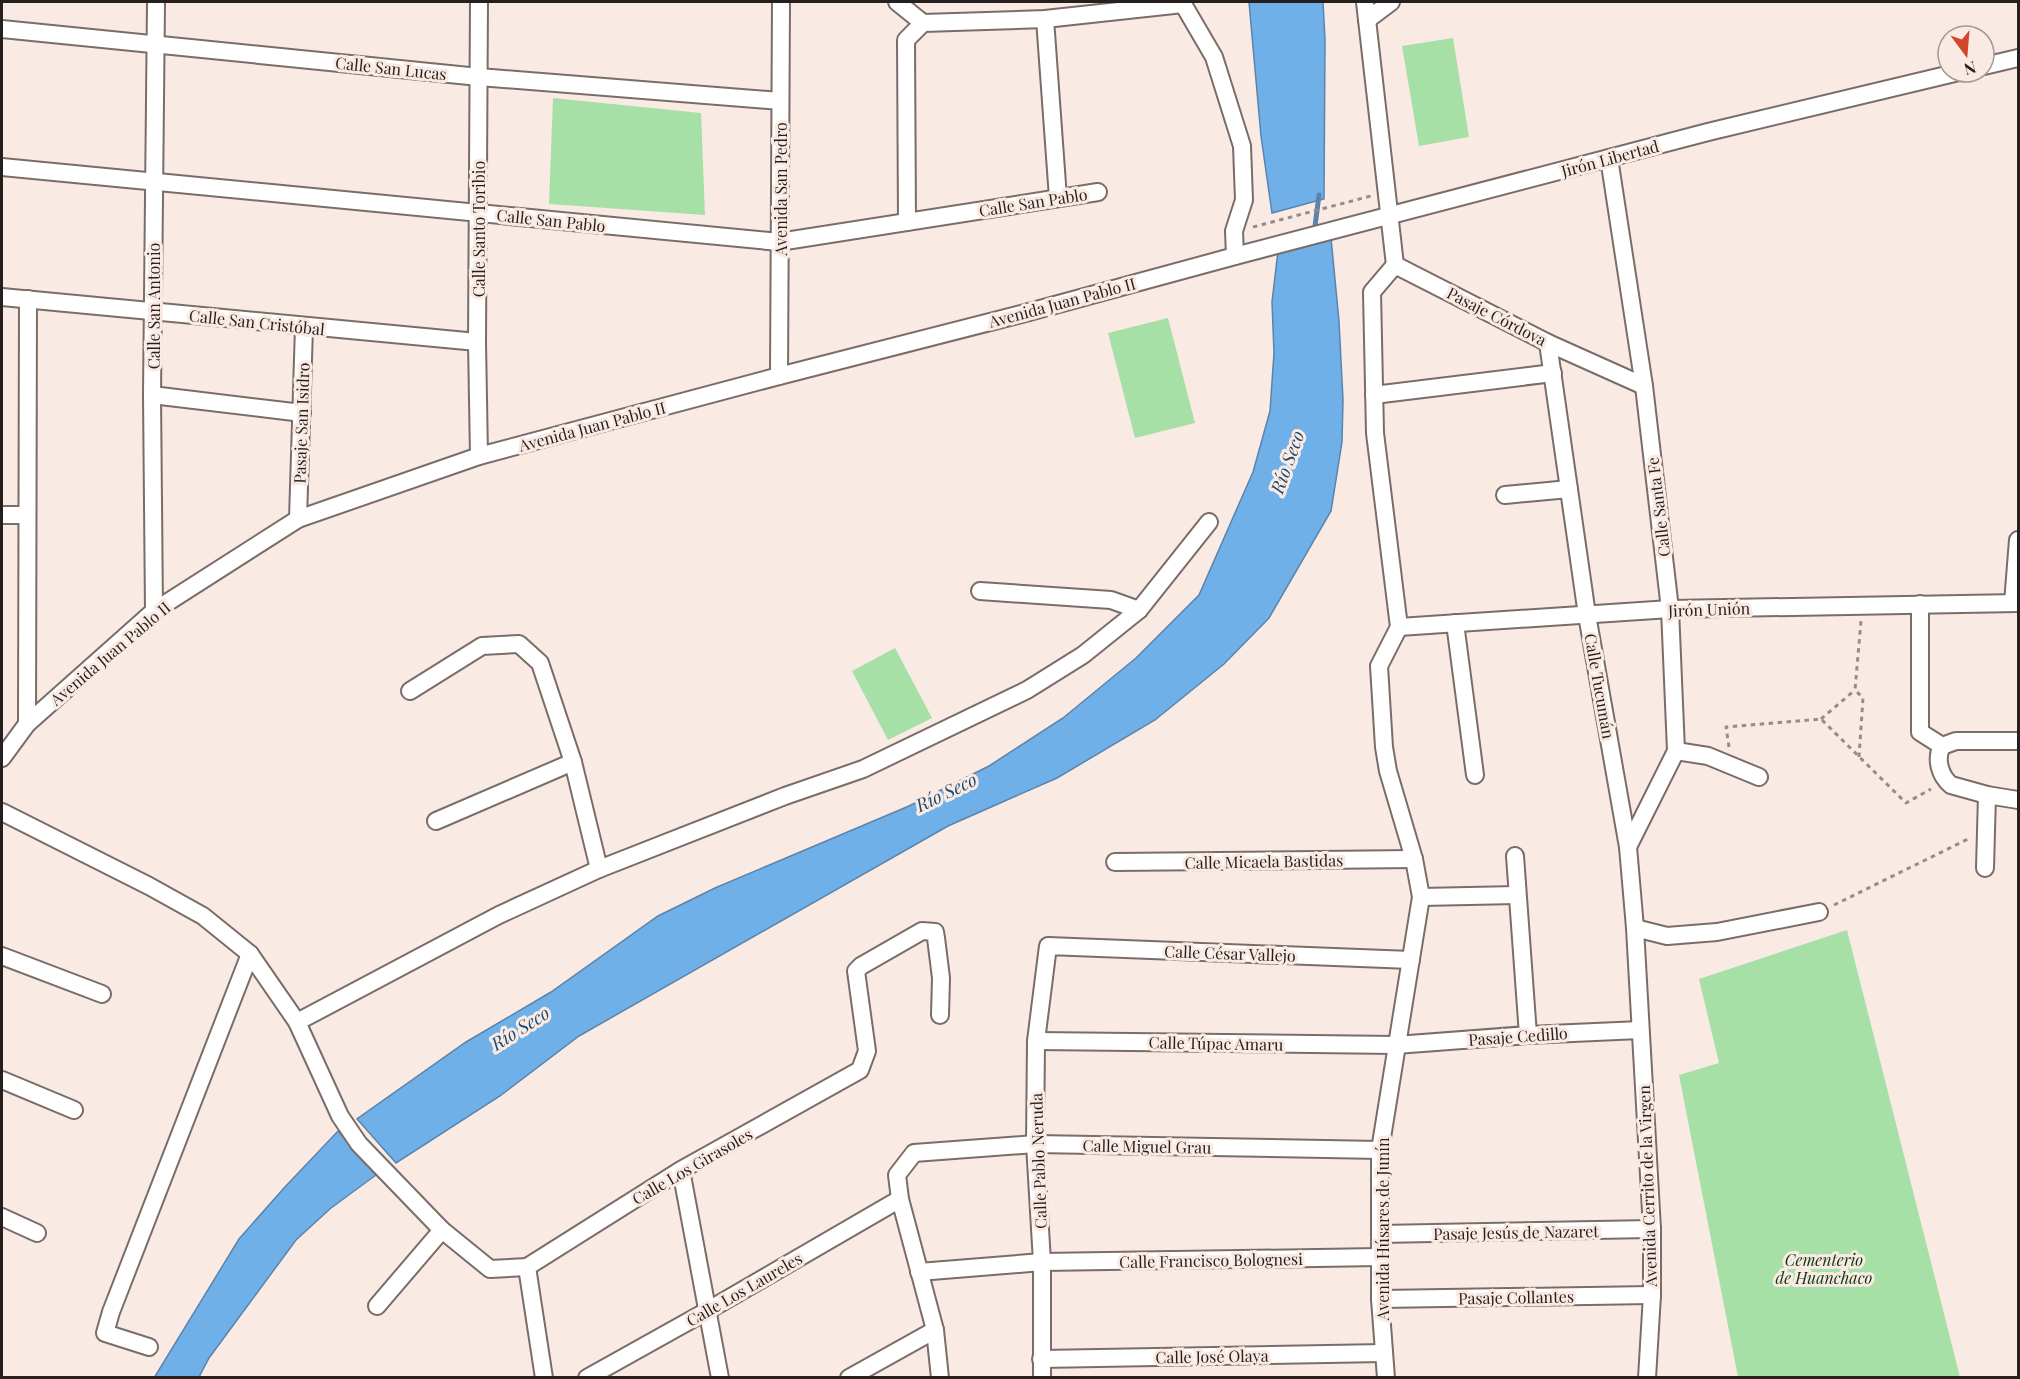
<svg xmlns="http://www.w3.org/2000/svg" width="2020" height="1379" font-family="'Playfair Display',serif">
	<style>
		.green { fill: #a6e0a6 }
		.water { fill: #70b0e8; stroke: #5a84ab; stroke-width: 1.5 }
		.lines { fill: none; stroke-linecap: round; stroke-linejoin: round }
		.stream { stroke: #5a84ab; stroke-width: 5 }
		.minor-casing { stroke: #7a6d68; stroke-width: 20 }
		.path { stroke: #988c88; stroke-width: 3; stroke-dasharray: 4.5 4.5; stroke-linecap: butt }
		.minor { stroke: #fff; stroke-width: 16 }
		.labels { text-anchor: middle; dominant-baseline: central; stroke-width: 6; stroke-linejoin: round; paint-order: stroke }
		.street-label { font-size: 16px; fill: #251f1d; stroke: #faeae4 }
		.park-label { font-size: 16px; font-style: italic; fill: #0a360f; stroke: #faeae4 }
		.water-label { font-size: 18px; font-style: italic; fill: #1b496f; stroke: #faeae4 }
	</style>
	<rect width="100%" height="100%" fill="#faeae4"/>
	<g class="green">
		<polygon points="1453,38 1469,137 1419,146 1402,46"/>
		<polygon points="553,98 701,113 705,215 549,204"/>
		<polygon points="1168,318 1195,423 1135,438 1108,333"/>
		<polygon points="895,648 932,718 888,740 852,671"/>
		<polygon points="1847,930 1960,1377 1738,1377 1679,1075 1719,1063 1699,979"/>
	</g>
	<g class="water">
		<polygon points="1249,2 1323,2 1325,40 1324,199 1272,213 1261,136"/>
		<polygon points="1331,238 1339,321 1343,400 1342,442 1331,511 1269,618 1224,664 1155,720 1057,778 948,826 579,1036 500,1096 396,1163 357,1119 466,1042 551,992 658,916 715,888 909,806 989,766 1063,718 1136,658 1199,595 1253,472 1270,411 1274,353 1272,302 1278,251"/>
		<polygon points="338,1131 376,1175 331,1208 296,1240 209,1358 199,1377 154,1378 239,1239 284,1188"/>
	</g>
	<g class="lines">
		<polyline class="stream" points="1314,234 1319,195"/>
		<g class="minor-casing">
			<g id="minor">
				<polyline points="479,2 477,342 479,456"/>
				<polyline points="897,2 923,23 1045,19 1183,4"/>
				<polyline points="1180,2 1183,4 1214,57 1242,146 1244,200 1234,231 1235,256"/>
				<polyline points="1365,2 1395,265 1548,343 1644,386"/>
				<polyline points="1045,19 1058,198"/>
				<polyline points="1367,20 1391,2"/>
				<polyline points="2,29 479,77 780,101"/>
				<polyline points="1984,66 2018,58"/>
				<polyline points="1609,158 1644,386 1670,609 1676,751 1628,847"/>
				<polyline points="2,167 779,242 1098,192"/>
				<polyline points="907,222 906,40 923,23"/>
				<polyline points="2,297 477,342"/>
				<polyline points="1548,343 1587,615 1628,847 1635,928 1652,1229 1652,1295 1647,1378"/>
				<polyline points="779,376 781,2"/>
				<polyline points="152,395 302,413"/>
				<polyline points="1374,395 1553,373"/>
				<polyline points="1505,495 1569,489"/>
				<polyline points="2,515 27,515"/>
				<polyline points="298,519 304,327"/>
				<polyline points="980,591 1111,600 1139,610"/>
				<polyline points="2013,603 2018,540"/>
				<polyline points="1920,604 1920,732 1942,746"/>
				<polyline points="154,611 152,395 156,2"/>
				<polyline points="1455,623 1475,775"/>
				<polyline points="1399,627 1670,609 2018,603"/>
				<polyline points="410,691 482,646 519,644 540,663 573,762 599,869"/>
				<polyline points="27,724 28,299"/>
				<path d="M1942,746C1935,759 1940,776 1951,785L1987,795L2018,800"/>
				<polyline points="1942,746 1956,741 2018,741"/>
				<polyline points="1676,751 1708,756 1759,777"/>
				<polyline points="2,758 27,724 154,611 298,519 479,456 779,376 1029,312 1235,256 1708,132 1959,72"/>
				<polyline points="2,812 149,886 203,916 250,954 297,1022 340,1116 359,1144 442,1230 490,1269 527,1267 681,1170 860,1070 867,1051 856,971 861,966 922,931 935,932 936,938 941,978 940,1015"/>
				<polyline points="436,821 573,762"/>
				<polyline points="1515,856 1528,1035"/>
				<polyline points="1115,862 1414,859"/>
				<polyline points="1985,868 1987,795"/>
				<polyline points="1421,897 1517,895"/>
				<polyline points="1635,928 1667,936 1717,932 1819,912"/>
				<polyline points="2,956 102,994"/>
				<polyline points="297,1022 499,915 599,869 785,796 863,769 1027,690 1083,655 1139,610 1209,522"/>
				<polyline points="1036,1041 1396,1045 1528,1035 1640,1030"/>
				<polyline points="2,1080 74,1110"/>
				<polyline points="681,1170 720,1378"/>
				<polyline points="2,1217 37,1233"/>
				<polyline points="1380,1234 1652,1229"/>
				<polyline points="527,1267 544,1378"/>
				<polyline points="919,1272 1042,1262 1380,1257"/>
				<polyline points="1380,1299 1652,1295"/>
				<polyline points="377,1306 442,1230"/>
				<polyline points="149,1347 105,1333 111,1312 250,954"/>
				<polyline points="1041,1359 1384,1353"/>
				<polyline points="587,1378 707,1311 900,1199"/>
				<polyline points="849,1378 935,1330"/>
				<polyline points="940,1378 935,1330 900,1199 897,1175 914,1153 1035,1144 1380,1150"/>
				<polyline points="1042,1378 1042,1262 1035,1144 1036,1041 1048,946 1411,960"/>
				<polyline points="1386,1378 1380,1299 1380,1150 1421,897 1414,859 1388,771 1384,747 1379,666 1399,627 1375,433 1372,292 1395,265"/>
			</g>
		</g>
		<g class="path">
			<polyline points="1253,227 1371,196"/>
			<polyline points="1821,719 1855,690"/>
			<polyline points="1729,747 1726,727 1821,719 1906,803 1931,789"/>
			<polyline points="1859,757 1863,698 1855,690 1861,621"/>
			<polyline points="1834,905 1968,839"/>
		</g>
		<use href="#minor" class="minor"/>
	</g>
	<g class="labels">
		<g class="street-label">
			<text transform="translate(391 68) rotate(6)">Calle San Lucas</text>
			<text transform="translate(1610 158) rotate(-15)">Jirón Libertad</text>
			<text transform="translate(780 189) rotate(-90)">Avenida San Pedro</text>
			<text transform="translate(1033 202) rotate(-9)">Calle San Pablo</text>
			<text transform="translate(551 220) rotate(6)">Calle San Pablo</text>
			<text transform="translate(478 229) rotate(-90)">Calle Santo Toribio</text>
			<text transform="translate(1062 302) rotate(-15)">Avenida Juan Pablo II</text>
			<text transform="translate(153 306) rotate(-90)">Calle San Antonio</text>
			<text transform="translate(1497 316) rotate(27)">Pasaje Córdova</text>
			<text transform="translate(257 322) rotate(6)">Calle San Cristóbal</text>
			<text transform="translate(301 423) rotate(-88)">Pasaje San Isidro</text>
			<text transform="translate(592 426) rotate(-15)">Avenida Juan Pablo II</text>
			<text transform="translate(1658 507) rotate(-97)">Calle Santa Fe</text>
			<text transform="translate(1709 609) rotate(-2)">Jirón Unión</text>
			<text transform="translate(110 653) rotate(-40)">Avenida Juan Pablo II</text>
			<text transform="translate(1600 686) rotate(80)">Calle Tucumán</text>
			<text transform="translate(1264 861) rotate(-1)">Calle Micaela Bastidas</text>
			<text transform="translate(1230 953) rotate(2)">Calle César Vallejo</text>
			<text transform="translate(1518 1036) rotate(-4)">Pasaje Cedillo</text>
			<text transform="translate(1216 1043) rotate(1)">Calle Túpac Amaru</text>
			<text transform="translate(1147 1146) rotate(1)">Calle Miguel Grau</text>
			<text transform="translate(1038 1161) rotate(-92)">Calle Pablo Neruda</text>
			<text transform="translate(692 1166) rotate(-30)">Calle Los Girasoles</text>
			<text transform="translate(1647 1186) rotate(-92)">Avenida Cerrito de la Virgen</text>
			<text transform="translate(1382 1229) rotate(-90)">Avenida Húsares de Junín</text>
			<text transform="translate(1516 1232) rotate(-1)">Pasaje Jesús de Nazaret</text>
			<text transform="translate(1211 1260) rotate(-1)">Calle Francisco Bolognesi</text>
			<text transform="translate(744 1289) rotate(-30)">Calle Los Laureles</text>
			<text transform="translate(1516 1297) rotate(-1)">Pasaje Collantes</text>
			<text transform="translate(1212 1356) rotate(-1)">Calle José Olaya</text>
		</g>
		<g class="park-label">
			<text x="1824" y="1259">Cementerio<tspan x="1824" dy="18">de Huanchaco</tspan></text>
		</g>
		<g class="water-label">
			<text transform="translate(1287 462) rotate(-70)">Río Seco</text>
			<text transform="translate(946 792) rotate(-26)">Río Seco</text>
			<text transform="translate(520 1028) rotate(-32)">Río Seco</text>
		</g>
	</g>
	<rect width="2020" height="1379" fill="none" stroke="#251f1d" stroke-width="6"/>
	<g transform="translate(1966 54) rotate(164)"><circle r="28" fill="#faeae4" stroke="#a59994" stroke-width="1.5"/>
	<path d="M0-4.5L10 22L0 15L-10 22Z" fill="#d1462c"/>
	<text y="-9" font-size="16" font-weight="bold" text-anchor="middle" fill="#251f1d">N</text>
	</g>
</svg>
